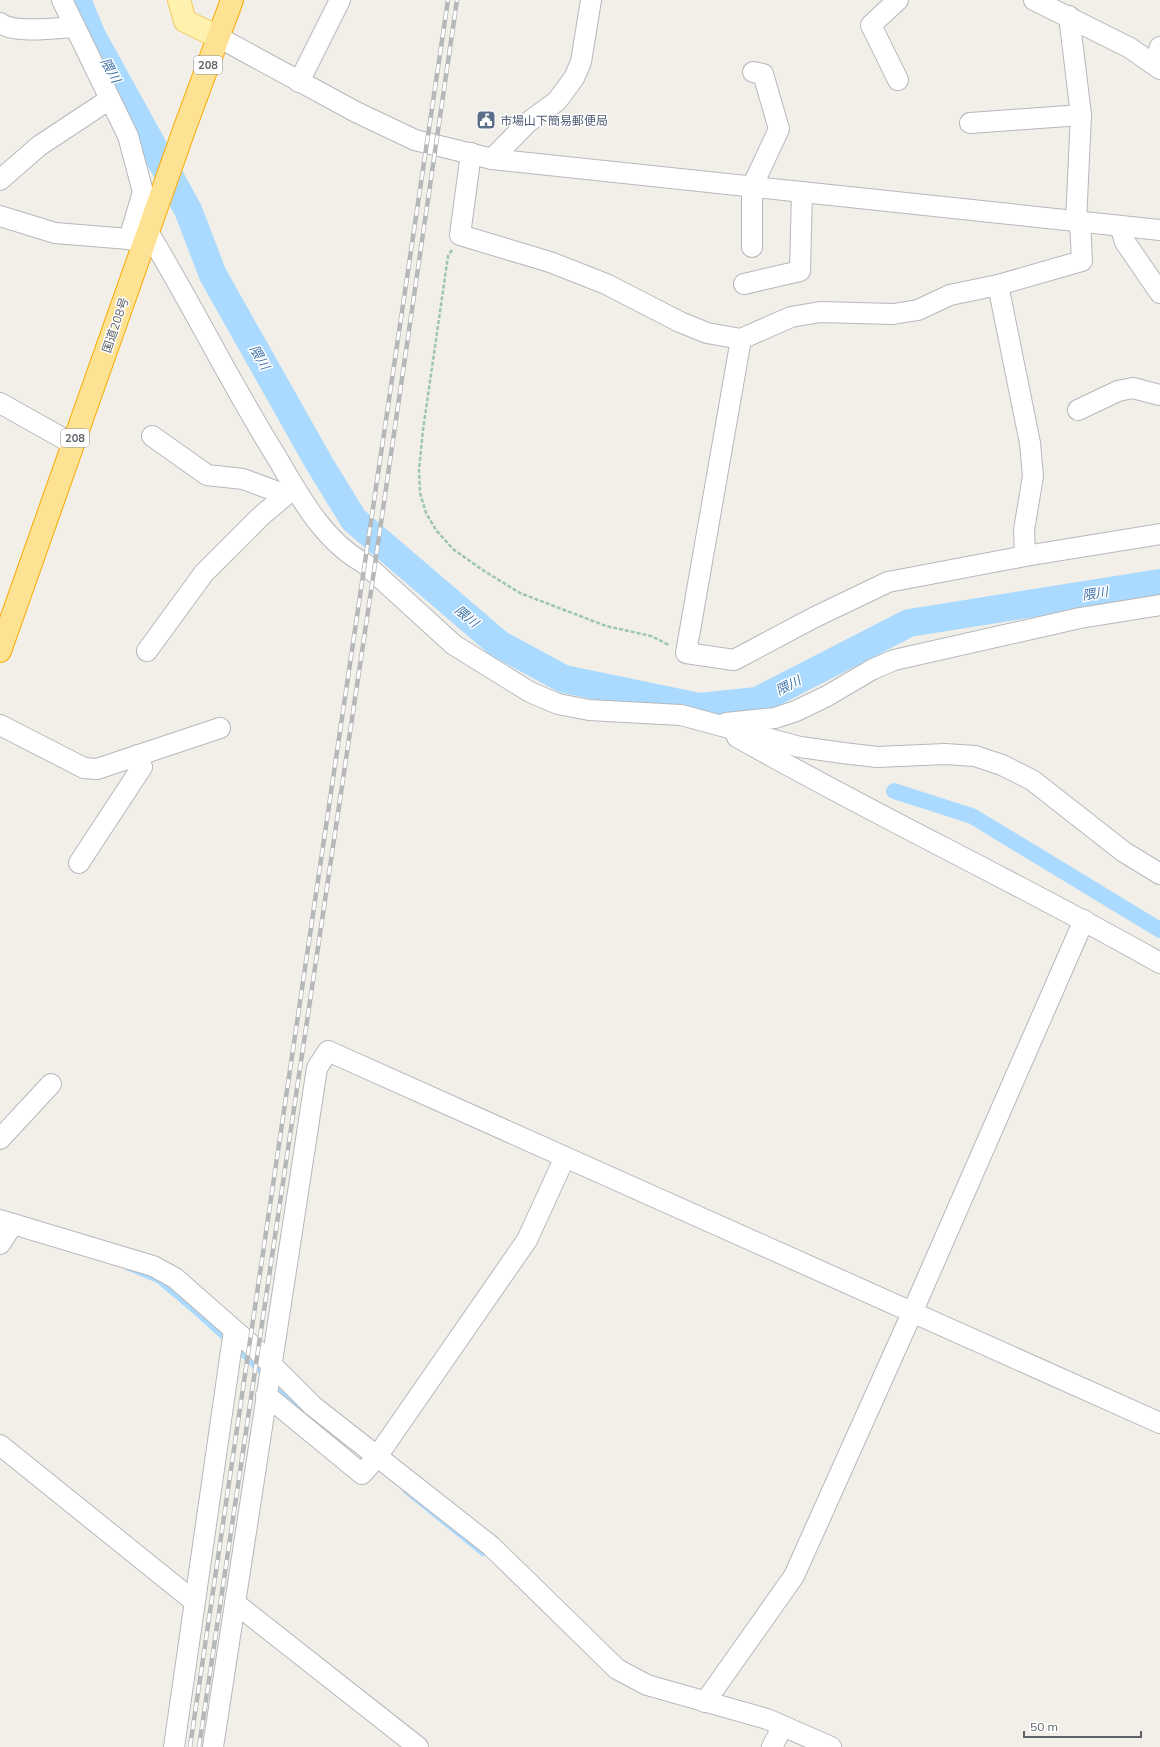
<svg xmlns="http://www.w3.org/2000/svg" width="1160" height="1747" font-family="Mulish,'Noto Sans JP',sans-serif">
	<style>
		.lines { fill: none; stroke-linecap: round; stroke-linejoin: round }
		.stream { stroke: #aadaff; stroke-width: 4.5 }
		.canal { stroke: #aadaff; stroke-width: 16 }
		.river { stroke: #aadaff; stroke-width: 28 }
		.minor-casing { stroke: #b5b8bc; stroke-width: 22 }
		.major-casing { stroke: #f2c960; stroke-width: 24 }
		.highway-casing { stroke: #f9ab00; stroke-width: 24 }
		.path { stroke: #9cc7a9; stroke-width: 2.5; stroke-dasharray: 4 2; stroke-linecap: butt }
		.minor { stroke: #fff; stroke-width: 20 }
		.major { stroke: #fff2af; stroke-width: 22 }
		.highway { stroke: #fde293; stroke-width: 22 }
		.rail-casing { stroke: #b6b7b8; stroke-width: 4.5 }
		.rail { stroke: #fff; stroke-width: 3; stroke-dasharray: 9; stroke-linecap: butt }
		.labels { text-anchor: middle; dominant-baseline: central; stroke-width: 3; stroke-linejoin: round; paint-order: stroke }
		.shield { fill: #fff; stroke: #8f9295; stroke-width: 1 }
		.shield-label { font-size: 11px; font-weight: bold; fill: #5f6368 }
		.service-label { font-size: 12px; fill: #4e5e75; stroke: #fff; text-anchor: start }
		.street-label { font-size: 12px; fill: #5f6368; stroke: #fff }
		.water-label { font-size: 13px; font-style: italic; fill: #4174aa; stroke: #fff }
	</style>
	<rect width="100%" height="100%" fill="#f1efe8"/>
	<g class="lines">
		<g class="stream">
			<polyline points="127,1268 158,1281 196,1313 227,1341"/>
			<polyline points="237,1350 265,1376"/>
			<polyline points="275,1385 301,1408"/>
			<polyline points="405,1491 483,1554"/>
		</g>
		<polyline class="canal" points="894,791 972,816 1160,930"/>
		<polyline class="river" points="77,0 92,36 188,210 213,275 319,463 354,520 499,644 564,679 699,707 757,701 909,623 1160,583"/>
		<g class="minor-casing">
			<g id="minor">
				<polyline points="62,0 128,136 143,192 129,239"/>
				<polyline points="898,0 871,25 898,80"/>
				<polyline points="1034,0 1130,48 1160,69"/>
				<polyline points="1069,16 1081,115 1076,222"/>
				<path d="M0,23C14,34 57,28 75,27"/>
				<polyline points="218,37 356,112 415,140 492,159 1160,230"/>
				<polyline points="1155,65 1160,47"/>
				<polyline points="299,82 340,0"/>
				<polyline points="970,123 1081,115"/>
				<polyline points="471,153 460,235 550,262 606,284 680,322 707,333 741,339 791,317 820,312 893,314 918,310 950,295 998,285 1082,261 1080,222"/>
				<polyline points="492,159 527,123 557,101 574,78 581,62 591,0"/>
				<polyline points="0,180 39,146 110,99"/>
				<polyline points="0,216 55,233 129,239 142,243"/>
				<polyline points="1120,226 1125,242 1160,293"/>
				<path d="M148,232C176,278 201,325 227,372C243,400 259,429 276,456C299,495 323,541 364,563L454,645L530,692L558,704L589,710L681,715L800,747L843,753L877,757L945,754L975,756L1002,765L1032,780L1124,852L1160,874"/>
				<polyline points="752,247 752,187 779,129 763,74 753,72"/>
				<polyline points="744,284 800,271 802,192"/>
				<polyline points="998,285 1030,443 1033,476 1024,530 1025,556"/>
				<polyline points="741,339 686,653 734,660 813,618 888,582 1025,556 1160,534"/>
				<polyline points="0,403 73,444"/>
				<polyline points="1078,410 1118,391 1133,388 1160,395"/>
				<polyline points="152,436 207,475 243,479 286,495"/>
				<polyline points="147,651 204,573 260,517 294,488"/>
				<polyline points="726,723 775,718 796,711 827,696 873,669 894,660 1080,618 1160,605"/>
				<polyline points="0,725 84,768 97,769 220,728"/>
				<path d="M737,737C876,816 1021,884 1160,963"/>
				<polyline points="79,863 142,767 138,755"/>
				<polyline points="0,1139 51,1084"/>
				<polyline points="0,1220 153,1266 175,1278 257,1350 313,1406 491,1546 617,1669 647,1685 767,1719 831,1747"/>
				<polyline points="0,1244 13,1224"/>
				<polyline points="266,1395 362,1474 376,1458 527,1240 565,1157"/>
				<polyline points="0,1445 195,1602"/>
				<polyline points="235,1603 418,1747"/>
				<polyline points="705,1702 794,1576 912,1313 1084,920"/>
				<polyline points="174,1747 234,1330"/>
				<polyline points="213,1747 317,1068 328,1051 1160,1423"/>
				<polyline points="772,1747 783,1726"/>
			</g>
		</g>
		<g class="major-casing">
			<polyline id="major" points="179,0 185,21 218,37"/>
		</g>
		<g class="highway-casing">
			<polyline id="highway" points="0,651 184,130 232,0"/>
		</g>
		<polyline class="path" points="452,250 448,256 423,430 419,469 420,493 426,513 436,530 453,549 481,569 520,593 606,626 651,636 669,645"/>
		<use href="#minor" class="minor"/>
		<use href="#major" class="major"/>
		<use href="#highway" class="highway"/>
		<g class="rail-casing">
			<g id="rail">
				<polyline points="190,1747 448,0"/>
				<polyline points="199,1747 374,571 457,0"/>
			</g>
		</g>
		<use href="#rail" class="rail"/>
	</g>
	<defs>
		<g id="civic-square" transform="scale(1)"><rect x="-9" y="-9" width="18" height="18" rx="4" fill="#5c6f8a" stroke="#fff"/><path d="M-.6-6.5H3V-4.5H.6V-3L4-1V1h2V6H-6V1h2V-1L-.6-3ZM-1.2 2.5V6h2.4V2.5Z" fill="#fff"/></g>
	</defs>
	<g fill-rule="evenodd">
		<use href="#civic-square" x="486" y="120"/>
	</g>
	<g class="labels">
		<g class="shield">
			<rect x="194" y="56" width="28" height="18" rx="3"/>
			<rect x="61" y="429" width="28" height="18" rx="3"/>
		</g>
		<g class="shield-label">
			<text x="208" y="65">208</text>
			<text x="75" y="438">208</text>
		</g>
		<g class="service-label">
			<text x="500" y="120">市場山下簡易郵便局</text>
		</g>
		<g class="street-label">
			<text transform="translate(115 325) rotate(-71)">国道208号</text>
		</g>
		<g class="water-label">
			<text transform="translate(111 70) rotate(61)">隈川</text>
			<text transform="translate(260 357) rotate(60)">隈川</text>
			<text transform="translate(1095 593) rotate(-9)">隈川</text>
			<text transform="translate(467 616) rotate(40)">隈川</text>
			<text transform="translate(788 685) rotate(-27)">隈川</text>
		</g>
	</g>
	<path d="M1024 1731v6h117v-6" fill="none" stroke="#5f6368" stroke-width="2"/>
	<text x="1030" y="1731" font-size="12" fill="#5f6368" stroke="#ffffff" stroke-width="3" paint-order="stroke">50 m</text>
</svg>
